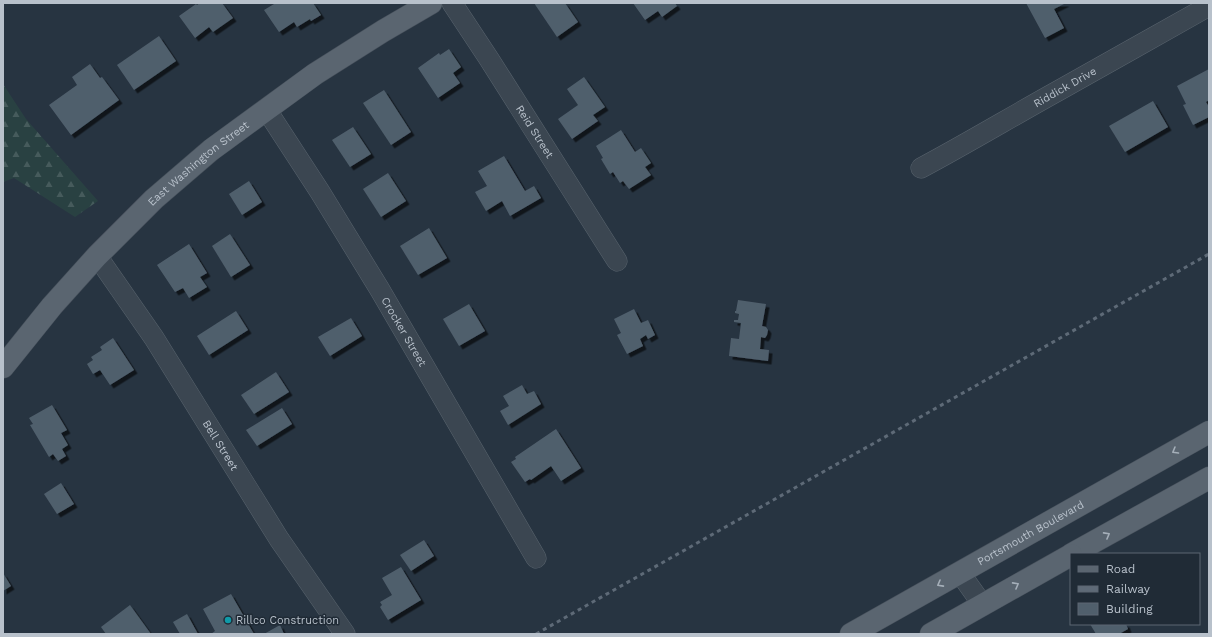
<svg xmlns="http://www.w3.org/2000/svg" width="1212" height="637" font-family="'Work Sans',sans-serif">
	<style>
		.forest { fill: url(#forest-firs) }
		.building { fill: #505f6c; filter: url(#shadow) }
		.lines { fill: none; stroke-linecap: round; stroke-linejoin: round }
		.minor-casing { stroke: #59646e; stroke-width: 21 }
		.major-casing { stroke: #454f5a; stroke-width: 23 }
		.minor { stroke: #3b4651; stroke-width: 20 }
		.major { stroke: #5a6570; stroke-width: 22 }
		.rail { stroke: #5e6a77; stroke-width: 3; stroke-dasharray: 4 4; stroke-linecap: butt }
		.oneway { stroke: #a5afb9 }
		.culture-dot { fill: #0f9aa8; stroke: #202b36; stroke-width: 1.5 }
		.labels { text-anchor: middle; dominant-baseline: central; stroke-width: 3; stroke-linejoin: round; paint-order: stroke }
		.street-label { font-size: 11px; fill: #b8c1cb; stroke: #202b36 }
		.poi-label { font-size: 11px; fill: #b8c1cb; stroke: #202b36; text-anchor: start }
	</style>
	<defs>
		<pattern id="forest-firs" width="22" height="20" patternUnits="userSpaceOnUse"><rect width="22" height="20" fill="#294142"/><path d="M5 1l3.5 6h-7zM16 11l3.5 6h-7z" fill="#465b5c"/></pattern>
		<filter id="shadow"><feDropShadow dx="3.5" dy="3.5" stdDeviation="0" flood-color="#0009"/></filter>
	</defs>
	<rect width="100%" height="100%" fill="#273441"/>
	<polygon class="forest" points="3,84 26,119 98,201 75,217 14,178 3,182"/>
	<g class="building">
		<polygon points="200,3 222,3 233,18 213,32 209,27 195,38 179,16 196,4 197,5"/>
		<polygon points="274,3 313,3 321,15 311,21 310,19 297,27 294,22 279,32 264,10 274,4"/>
		<polygon points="534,3 565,3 578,22 557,37"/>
		<polygon points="633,3 675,3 677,6 662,17 658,11 645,20"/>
		<polygon points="1026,3 1066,3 1054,9 1064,28 1045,38"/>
		<polygon points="159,36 176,61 134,90 117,65"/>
		<polygon points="449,49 461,67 453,73 460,83 438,98 418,68 439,53 440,55"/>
		<polygon points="90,64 100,78 102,77 119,100 71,135 49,105 77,85 72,77"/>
		<polygon points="1209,69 1209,100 1206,102 1209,107 1209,117 1193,125 1183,105 1186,104 1177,86"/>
		<polygon points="584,77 605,107 593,115 598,121 572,139 558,119 578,105 567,89"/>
		<polygon points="384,90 411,132 391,145 363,103"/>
		<polygon points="1153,101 1168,127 1125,152 1109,126"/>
		<polygon points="353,127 371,154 350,167 332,140"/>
		<polygon points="621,130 635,152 641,148 651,163 645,167 651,175 629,189 623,181 620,183 613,172 610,174 601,159 603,158 596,146"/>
		<polygon points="504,156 525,191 534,186 541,198 510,216 502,201 486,211 475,192 487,186 478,171"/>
		<polygon points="388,173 406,201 381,217 363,189"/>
		<polygon points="249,181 262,202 242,215 229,194"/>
		<polygon points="429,228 447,258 418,275 400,246"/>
		<polygon points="230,234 250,265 231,277 212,246"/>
		<polygon points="189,244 207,273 200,277 207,287 189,298 183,288 175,292 157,265"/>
		<polygon points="738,300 766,304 762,326 766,327 768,330 767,335 765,338 761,337 760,349 769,350 768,361 729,356 731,338 739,339 741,323 734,322 734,320 738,320 739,314 735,313 735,311 736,311"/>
		<polygon points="469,304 485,331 459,346 443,319"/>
		<polygon points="634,309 641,323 648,320 655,335 648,339 646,335 640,339 643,346 627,354 617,335 621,333 614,319"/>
		<polygon points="236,311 248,330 209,355 197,336"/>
		<polygon points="351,318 362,336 330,356 318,337"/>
		<polygon points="113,338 134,370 110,385 100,370 93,374 87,364 93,360 91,357 102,350 100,347"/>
		<polygon points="276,372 289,392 254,414 241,395"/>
		<polygon points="522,385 527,394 534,391 541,404 508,425 500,411 509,406 503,396"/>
		<polygon points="52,405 67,430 61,433 68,445 62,449 66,456 58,461 53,454 49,457 30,425 33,424 29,418"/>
		<polygon points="282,408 292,424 257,446 246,430"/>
		<polygon points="556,429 581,468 561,481 551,466 531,480 530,479 525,482 511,462 516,459 515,457"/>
		<polygon points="61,483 74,504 57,514 44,494"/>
		<polygon points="424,540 434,556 411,571 400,555"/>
		<polygon points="401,567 421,600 388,620 380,607 382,605 380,602 392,595 382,578"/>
		<polygon points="3,573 11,586 3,591"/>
		<polygon points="231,594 254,634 211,634 215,631 203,609"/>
		<polygon points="130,605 151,634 106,634 101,627"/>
		<polygon points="187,614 198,634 180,634 173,622"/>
		<polygon points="1090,624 1126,624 1128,629 1119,634 1096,634"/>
		<polygon points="280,625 284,634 264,634"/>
	</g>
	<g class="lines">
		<g class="minor-casing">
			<g id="minor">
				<path id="s1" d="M452,3L489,59L617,261"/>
				<path id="s2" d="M266,109L320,192L380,290L536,558"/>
				<path id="s3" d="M921,168C966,144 1011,117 1056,92C1107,63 1158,35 1209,6"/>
				<path id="s4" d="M97,256L154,338L279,539L345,634"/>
				<polyline points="960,573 982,604"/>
			</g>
		</g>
		<g class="major-casing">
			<g id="major">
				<path id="s5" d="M3,367L52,306L97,256L154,199L211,150L315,74L383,31L431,3"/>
				<polyline points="1072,554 1209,478"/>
				<path id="s6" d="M851,634L1209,432"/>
				<polyline points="931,634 1071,555"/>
			</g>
		</g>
		<use href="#minor" class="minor"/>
		<use href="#major" class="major"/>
		<polyline class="rail" points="536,634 1209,254"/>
	</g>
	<defs><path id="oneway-chevron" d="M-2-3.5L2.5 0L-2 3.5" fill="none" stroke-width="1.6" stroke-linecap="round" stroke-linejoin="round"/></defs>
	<g class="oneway">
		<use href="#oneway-chevron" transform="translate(1175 451) rotate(150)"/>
		<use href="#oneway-chevron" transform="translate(1107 535) rotate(-29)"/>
		<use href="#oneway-chevron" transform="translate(940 584) rotate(151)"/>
		<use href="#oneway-chevron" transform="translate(1016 585) rotate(-29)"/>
	</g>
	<circle class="culture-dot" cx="228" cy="620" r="4"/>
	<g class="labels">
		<g class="street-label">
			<text stroke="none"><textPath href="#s3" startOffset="165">Riddick Drive</textPath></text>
			<text stroke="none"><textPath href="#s1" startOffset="153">Reid Street</textPath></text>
			<text stroke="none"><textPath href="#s5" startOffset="283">East Washington Street</textPath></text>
			<text stroke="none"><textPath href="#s2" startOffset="262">Crocker Street</textPath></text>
			<text stroke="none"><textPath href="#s4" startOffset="226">Bell Street</textPath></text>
			<text stroke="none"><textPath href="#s6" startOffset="206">Portsmouth Boulevard</textPath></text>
		</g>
		<g class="poi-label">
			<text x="236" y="620">Rillco Construction</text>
		</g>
	</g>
	<rect width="1212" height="637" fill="none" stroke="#b8c1cb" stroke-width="8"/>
	<rect x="1070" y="553" width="130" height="72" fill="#202b36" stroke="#5d6772"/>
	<rect x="1078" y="566" width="20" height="6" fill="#5a6570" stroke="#5d6772"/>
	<text x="1106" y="573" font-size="12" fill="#b8c1cb">Road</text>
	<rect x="1078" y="586" width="20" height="6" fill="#5e6a77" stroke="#5d6772"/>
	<text x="1106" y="593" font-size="12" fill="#b8c1cb">Railway</text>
	<rect x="1078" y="603" width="20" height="12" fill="#505f6c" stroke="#5d6772"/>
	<text x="1106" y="613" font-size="12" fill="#b8c1cb">Building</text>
</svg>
